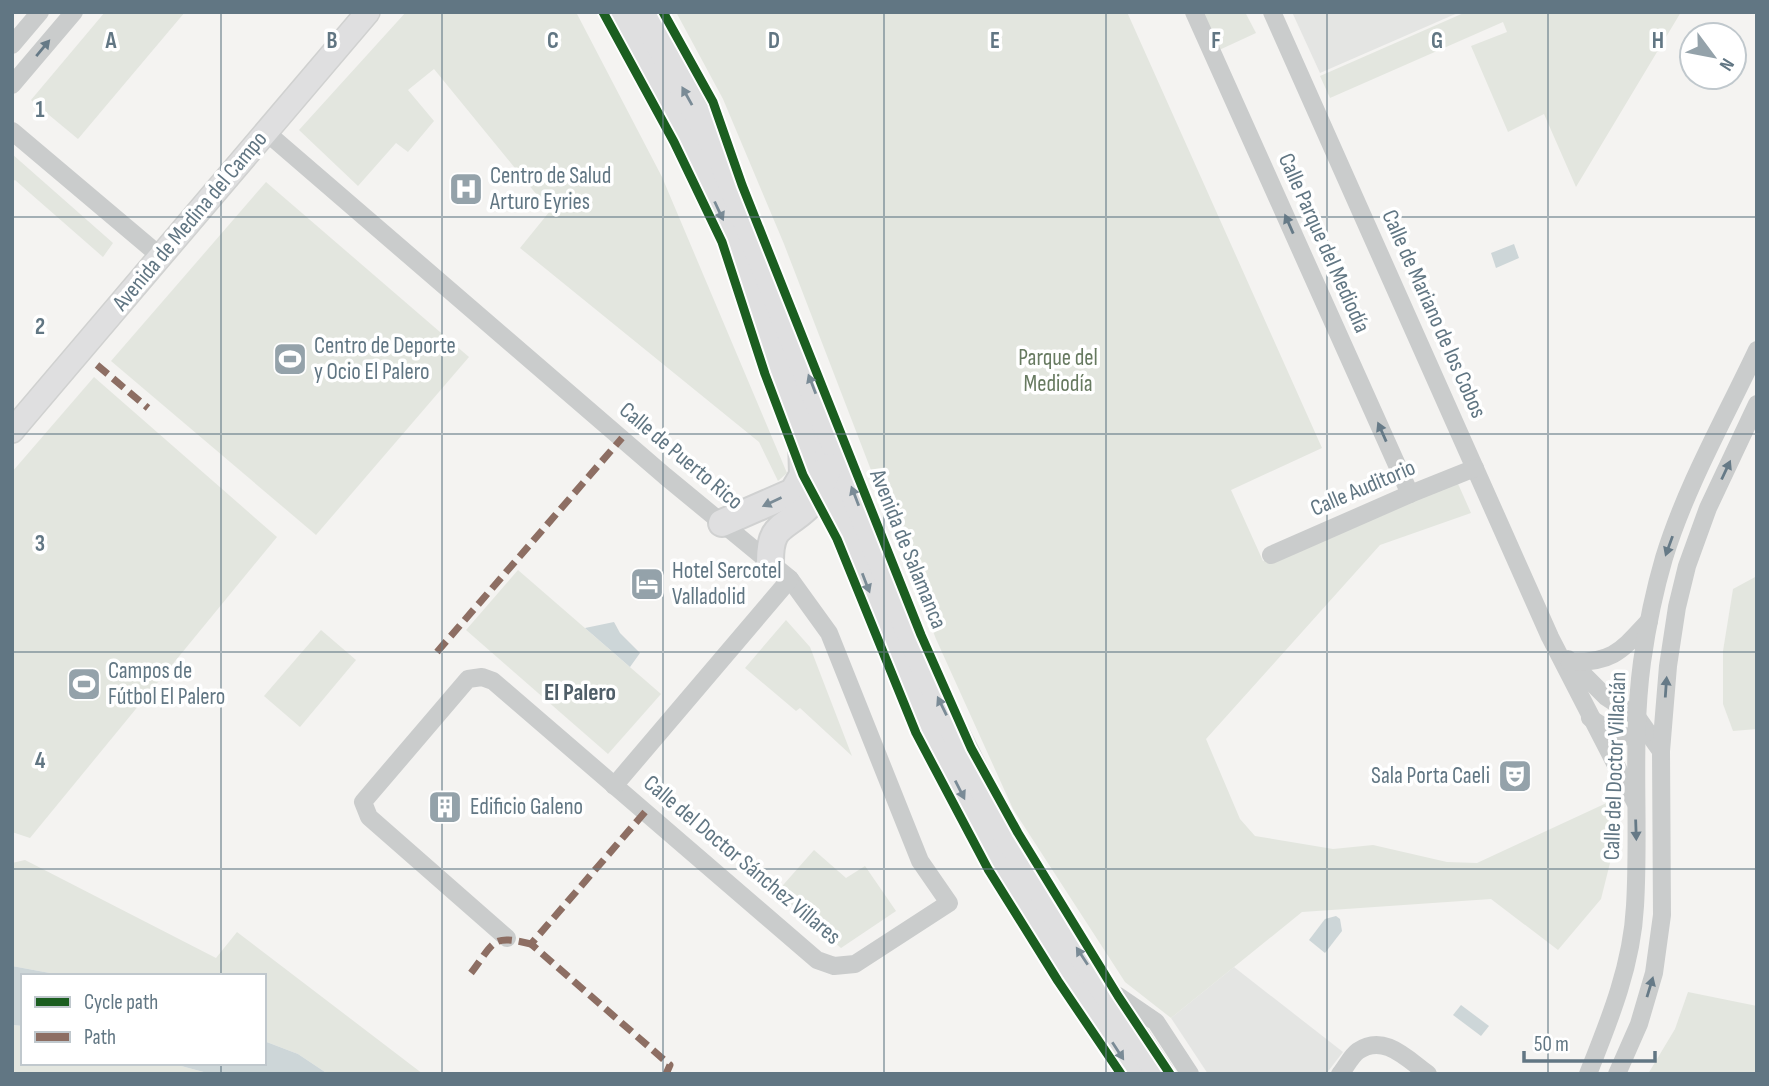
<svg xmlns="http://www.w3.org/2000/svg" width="1769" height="1086" font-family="'Sofia Sans Condensed',sans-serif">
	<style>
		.built { fill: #e4e5e3 }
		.green { fill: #e3e6df }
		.water { fill: #cdd6d8 }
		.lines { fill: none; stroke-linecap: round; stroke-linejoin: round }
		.major-casing { stroke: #d0d1d0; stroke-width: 26 }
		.highway-casing { stroke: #d0d1d1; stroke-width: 30 }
		.minor { stroke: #cacccc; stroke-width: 18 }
		.major { stroke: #dfdfe0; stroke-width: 23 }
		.highway { stroke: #dfdfe0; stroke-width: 26 }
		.quiet { stroke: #8d6e63; stroke-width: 7; stroke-dasharray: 14 7; stroke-linecap: butt }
		.cycleway-casing { stroke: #fff; stroke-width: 13 }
		.cycleway { stroke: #1b5e20; stroke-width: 9 }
		.oneway { fill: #667a87 }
		.oneway2 { fill: #7a8b96 }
		.grid { fill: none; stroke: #617683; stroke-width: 2; stroke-opacity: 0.55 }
		.labels { text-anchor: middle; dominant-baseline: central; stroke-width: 7; stroke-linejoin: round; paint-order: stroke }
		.poi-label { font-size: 23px; fill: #617683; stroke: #fff; text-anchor: start }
		.street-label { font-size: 23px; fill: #617683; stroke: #fff }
		.park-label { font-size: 23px; fill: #677a60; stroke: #fff }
		.neighbourhood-label { font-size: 24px; font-weight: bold; fill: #4f5e68; stroke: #fff }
		.grid-label { font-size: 23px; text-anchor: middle; font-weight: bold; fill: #617683; stroke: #fff; stroke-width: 7; stroke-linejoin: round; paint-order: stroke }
	</style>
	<rect width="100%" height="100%" fill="#f4f3f1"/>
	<g class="built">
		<polygon points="1292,12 1460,12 1320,73"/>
		<polygon points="1234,967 1343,1052 1326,1074 1208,1074 1171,1018"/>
	</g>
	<g class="green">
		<polygon points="105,12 185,12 78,139 31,100"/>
		<polygon points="406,12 576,12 662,177 787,473 778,481 759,442 520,248 550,211 434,69 408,90 434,121 408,152 396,143 358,186 299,130"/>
		<polygon points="676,12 1127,12 1322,448 1231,490 1263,561 1455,477 1471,513 1380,545 1206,739 1240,819 1255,836 1333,849 1373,845 1447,862 1477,863 1613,800 1618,831 1601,899 1558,950 1491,899 1302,912 1171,1018 1125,982 1013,809 936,639 784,244 723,99"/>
		<polygon points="1203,12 1245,12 1256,33 1217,51"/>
		<polygon points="1466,12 1681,12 1576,187 1544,114 1508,132 1471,46 1507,32 1503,22 1330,98 1320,76"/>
		<polygon points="12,154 113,243 103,257 15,180 12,182"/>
		<polygon points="266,182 469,357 316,535 111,361"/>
		<polygon points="94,377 277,537 30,838 12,832 12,472"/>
		<polygon points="518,570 661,694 608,754 466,630"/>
		<polygon points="1757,576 1757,729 1733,731 1723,704 1723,651 1733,589"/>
		<polygon points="786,620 810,647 852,756 800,708 796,711 745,668"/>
		<polygon points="321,630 356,660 300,727 264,696"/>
		<polygon points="814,850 846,878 865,866 896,911 841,948 777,892"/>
		<polygon points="25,860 216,958 237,932 423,1074 328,1074 298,1054 264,1041 264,976 66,976 12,966 12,863"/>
		<polygon points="1688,992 1757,1006 1757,1074 1648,1074 1675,1029"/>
		<polygon points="12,1025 23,1026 23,1063 170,1063 211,1074 12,1074"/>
	</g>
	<g class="water">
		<polygon points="1514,244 1519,258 1496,268 1491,253"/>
		<polygon points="614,622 620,633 640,653 630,667 585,628"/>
		<polygon points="1336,916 1340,919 1342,931 1325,953 1309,940 1325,919"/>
		<polygon points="12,966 66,976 23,976 23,1026 12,1025"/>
		<polygon points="1461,1005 1489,1026 1481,1036 1453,1015"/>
		<polygon points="264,1041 298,1054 328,1074 211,1074 170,1063 264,1063"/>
	</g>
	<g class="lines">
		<g class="major-casing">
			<polyline id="major" points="12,431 368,12"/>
		</g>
		<g class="highway-casing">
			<g id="highway">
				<polyline points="616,12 690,149 743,263 802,425 914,700 993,855 1133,1074"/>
				<polyline points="641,12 720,156 908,630 939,701 1005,833 1075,946 1160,1074"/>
				<polyline points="722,523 793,492 803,475 802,438"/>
				<path d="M770,562C770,526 781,530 804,510C815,501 823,481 829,467"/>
			</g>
		</g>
		<g class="minor">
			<polyline points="1194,12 1410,494"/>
			<polyline points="1272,12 1550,637 1635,802"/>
			<polyline points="12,45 40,12"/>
			<polyline points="12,85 74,12"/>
			<polyline points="12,131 160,256"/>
			<polyline points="266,132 665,476 790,579 829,633 920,861 949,903 855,964 834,966 817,960 493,681 482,677 468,679 363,802 369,817 507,938"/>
			<polyline points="1271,555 1410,494 1475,468"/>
			<polyline points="1568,659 1606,697 1637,717 1661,751"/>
			<path d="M1570,662C1613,663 1621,651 1649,621"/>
			<path d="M1590,718C1609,730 1624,744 1646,732"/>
			<polyline points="614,786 790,579"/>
			<polyline points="1107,993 1118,996 1156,1022 1190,1074"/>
			<path d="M1340,1074C1346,1067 1351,1056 1358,1051C1384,1033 1407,1059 1428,1074"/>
			<path d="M1588,1074C1610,1019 1632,965 1635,906C1640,824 1631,743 1642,662C1647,627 1654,592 1664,558C1686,486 1725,418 1757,350"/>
			<polyline points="1617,1074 1639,1024 1654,973 1662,915 1661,751 1668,666 1677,607 1687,566 1708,508 1757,404"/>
		</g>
		<use href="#major" class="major"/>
		<use href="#highway" class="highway"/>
		<g class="quiet">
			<polyline points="97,365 148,408"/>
			<polyline points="437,652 622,438"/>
			<polyline points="645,812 531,944 670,1065 666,1074"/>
			<path d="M471,973C495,942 490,934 531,944"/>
		</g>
		<g class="cycleway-casing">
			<g id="cycleway">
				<polyline points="603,12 674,142 722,242 765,374 803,475 837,539 916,733 988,869 1058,981 1121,1074"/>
				<polyline points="663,12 713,102 742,185 921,635 971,748 1018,833 1118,996 1170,1074"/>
			</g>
		</g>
		<use href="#cycleway" class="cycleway"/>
	</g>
	<defs><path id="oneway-solid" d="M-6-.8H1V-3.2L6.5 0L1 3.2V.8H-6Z" transform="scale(1.75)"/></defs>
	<g class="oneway">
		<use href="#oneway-solid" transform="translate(43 48) rotate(-50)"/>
		<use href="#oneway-solid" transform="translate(1289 224) rotate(-114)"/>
		<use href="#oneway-solid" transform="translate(1382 432) rotate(-114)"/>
		<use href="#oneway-solid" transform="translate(1726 470) rotate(-65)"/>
		<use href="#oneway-solid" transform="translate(1669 546) rotate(110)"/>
		<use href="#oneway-solid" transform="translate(1666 687) rotate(-86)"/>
		<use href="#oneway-solid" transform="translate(1636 830) rotate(88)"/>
		<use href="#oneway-solid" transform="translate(1650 987) rotate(-73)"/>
	</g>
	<g class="oneway2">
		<use href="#oneway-solid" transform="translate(687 96) rotate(-119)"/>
		<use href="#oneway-solid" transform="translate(719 211) rotate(65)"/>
		<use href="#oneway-solid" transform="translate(812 384) rotate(-111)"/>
		<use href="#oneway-solid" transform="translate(855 496) rotate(-111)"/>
		<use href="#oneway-solid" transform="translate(772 502) rotate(155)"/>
		<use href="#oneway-solid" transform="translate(866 583) rotate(69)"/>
		<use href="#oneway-solid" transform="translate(942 706) rotate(-116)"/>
		<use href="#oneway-solid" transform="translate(960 790) rotate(63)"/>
		<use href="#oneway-solid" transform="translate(1082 956) rotate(-123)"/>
		<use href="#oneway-solid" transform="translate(1118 1051) rotate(57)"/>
	</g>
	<path class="grid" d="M221,12V976M442,12V1074M663,12V1074M884,12V1074M1106,12V1074M1327,12V1074M1548,12V1074M12,217H1757M12,434H1757M12,652H1757M12,869H1757M221,1063V1074"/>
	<defs>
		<g id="hospital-square" transform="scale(1.75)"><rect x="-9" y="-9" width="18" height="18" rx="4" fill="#94a2aa" stroke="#fff"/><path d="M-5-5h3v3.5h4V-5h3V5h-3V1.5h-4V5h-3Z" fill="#fff"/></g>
		<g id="stadium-square" transform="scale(1.75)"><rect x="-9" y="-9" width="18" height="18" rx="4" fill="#94a2aa" stroke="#fff"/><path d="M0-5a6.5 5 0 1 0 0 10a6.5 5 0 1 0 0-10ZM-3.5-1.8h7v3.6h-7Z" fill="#fff"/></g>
		<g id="hotel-square" transform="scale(1.75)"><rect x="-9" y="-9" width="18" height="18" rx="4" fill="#94a2aa" stroke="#fff"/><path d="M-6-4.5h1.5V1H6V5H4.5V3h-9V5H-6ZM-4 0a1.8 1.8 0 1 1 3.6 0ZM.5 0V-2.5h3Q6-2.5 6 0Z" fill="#fff"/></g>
		<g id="theatre-square" transform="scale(1.75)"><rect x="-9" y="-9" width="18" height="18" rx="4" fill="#94a2aa" stroke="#fff"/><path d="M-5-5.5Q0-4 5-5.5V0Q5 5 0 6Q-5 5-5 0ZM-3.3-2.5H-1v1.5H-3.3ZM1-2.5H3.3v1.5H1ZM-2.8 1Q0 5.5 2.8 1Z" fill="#fff"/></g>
		<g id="building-square" transform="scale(1.75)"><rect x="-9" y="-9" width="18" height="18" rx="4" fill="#94a2aa" stroke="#fff"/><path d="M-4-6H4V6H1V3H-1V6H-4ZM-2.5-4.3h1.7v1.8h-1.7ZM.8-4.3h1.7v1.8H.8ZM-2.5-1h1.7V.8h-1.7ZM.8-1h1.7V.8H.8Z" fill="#fff"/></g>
	</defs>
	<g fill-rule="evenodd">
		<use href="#hospital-square" x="466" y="189"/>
		<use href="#stadium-square" x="290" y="359"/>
		<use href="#hotel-square" x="647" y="584"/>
		<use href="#stadium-square" x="84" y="684"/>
		<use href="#theatre-square" x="1515" y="776"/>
		<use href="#building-square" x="445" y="807"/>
	</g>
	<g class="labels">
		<g class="poi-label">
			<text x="490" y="176">Centro de Salud<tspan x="490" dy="26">Arturo Eyries</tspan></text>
			<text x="314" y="346">Centro de Deporte<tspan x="314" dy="26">y Ocio El Palero</tspan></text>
			<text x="672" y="571">Hotel Sercotel<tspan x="672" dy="26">Valladolid</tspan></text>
			<text x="108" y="671">Campos de<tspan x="108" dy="26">Fútbol El Palero</tspan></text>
			<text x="1490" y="776" text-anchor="end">Sala Porta Caeli</text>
			<text x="470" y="807">Edificio Galeno</text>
		</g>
		<g class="street-label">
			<text transform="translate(190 221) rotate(-50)">Avenida de Medina del Campo</text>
			<text transform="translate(1324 243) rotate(66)">Calle Parque del Mediodía</text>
			<text transform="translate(1434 314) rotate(66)">Calle de Mariano de los Cobos</text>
			<text transform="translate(681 456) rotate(40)">Calle de Puerto Rico</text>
			<text transform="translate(1363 488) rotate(-23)">Calle Auditorio</text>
			<text transform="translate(908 549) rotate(68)">Avenida de Salamanca</text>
			<text transform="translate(1615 766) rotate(-88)">Calle del Doctor Villacián</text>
			<text transform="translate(742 860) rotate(40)">Calle del Doctor Sánchez Villares</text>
		</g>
		<g class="park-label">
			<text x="1058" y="358">Parque del<tspan x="1058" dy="26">Mediodía</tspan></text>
		</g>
		<g class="neighbourhood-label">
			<text x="580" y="692">El Palero</text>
		</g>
	</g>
	<g class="grid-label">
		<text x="111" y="48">A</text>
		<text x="332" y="48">B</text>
		<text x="553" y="48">C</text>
		<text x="774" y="48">D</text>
		<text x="995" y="48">E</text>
		<text x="1216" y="48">F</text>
		<text x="1437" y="48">G</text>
		<text x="1658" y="48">H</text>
		<text x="40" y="117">1</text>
		<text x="40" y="334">2</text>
		<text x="40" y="551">3</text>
		<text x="40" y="768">4</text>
	</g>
	<rect width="1769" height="1086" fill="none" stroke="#617683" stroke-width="28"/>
	<rect x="21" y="974" width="245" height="91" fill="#ffffff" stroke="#c0c8cd" stroke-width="2"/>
	<rect x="35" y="997" width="35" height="10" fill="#1b5e20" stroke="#c0c8cd" stroke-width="2"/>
	<text x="84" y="1009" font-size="21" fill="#617683">Cycle path</text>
	<rect x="35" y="1032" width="35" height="10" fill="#8d6e63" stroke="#c0c8cd" stroke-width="2"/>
	<text x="84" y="1044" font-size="21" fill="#617683">Path</text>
	<g transform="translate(1713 56) rotate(122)"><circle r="33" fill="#ffffff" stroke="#c0c8cd" stroke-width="2"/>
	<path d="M0-5L12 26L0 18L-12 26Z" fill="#94a2aa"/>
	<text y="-10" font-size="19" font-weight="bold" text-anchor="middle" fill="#617683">N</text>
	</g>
	<path d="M1524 1051v10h131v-10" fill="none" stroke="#617683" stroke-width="3.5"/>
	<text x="1534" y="1051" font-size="21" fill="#617683" stroke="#ffffff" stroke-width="5" paint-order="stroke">50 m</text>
</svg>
